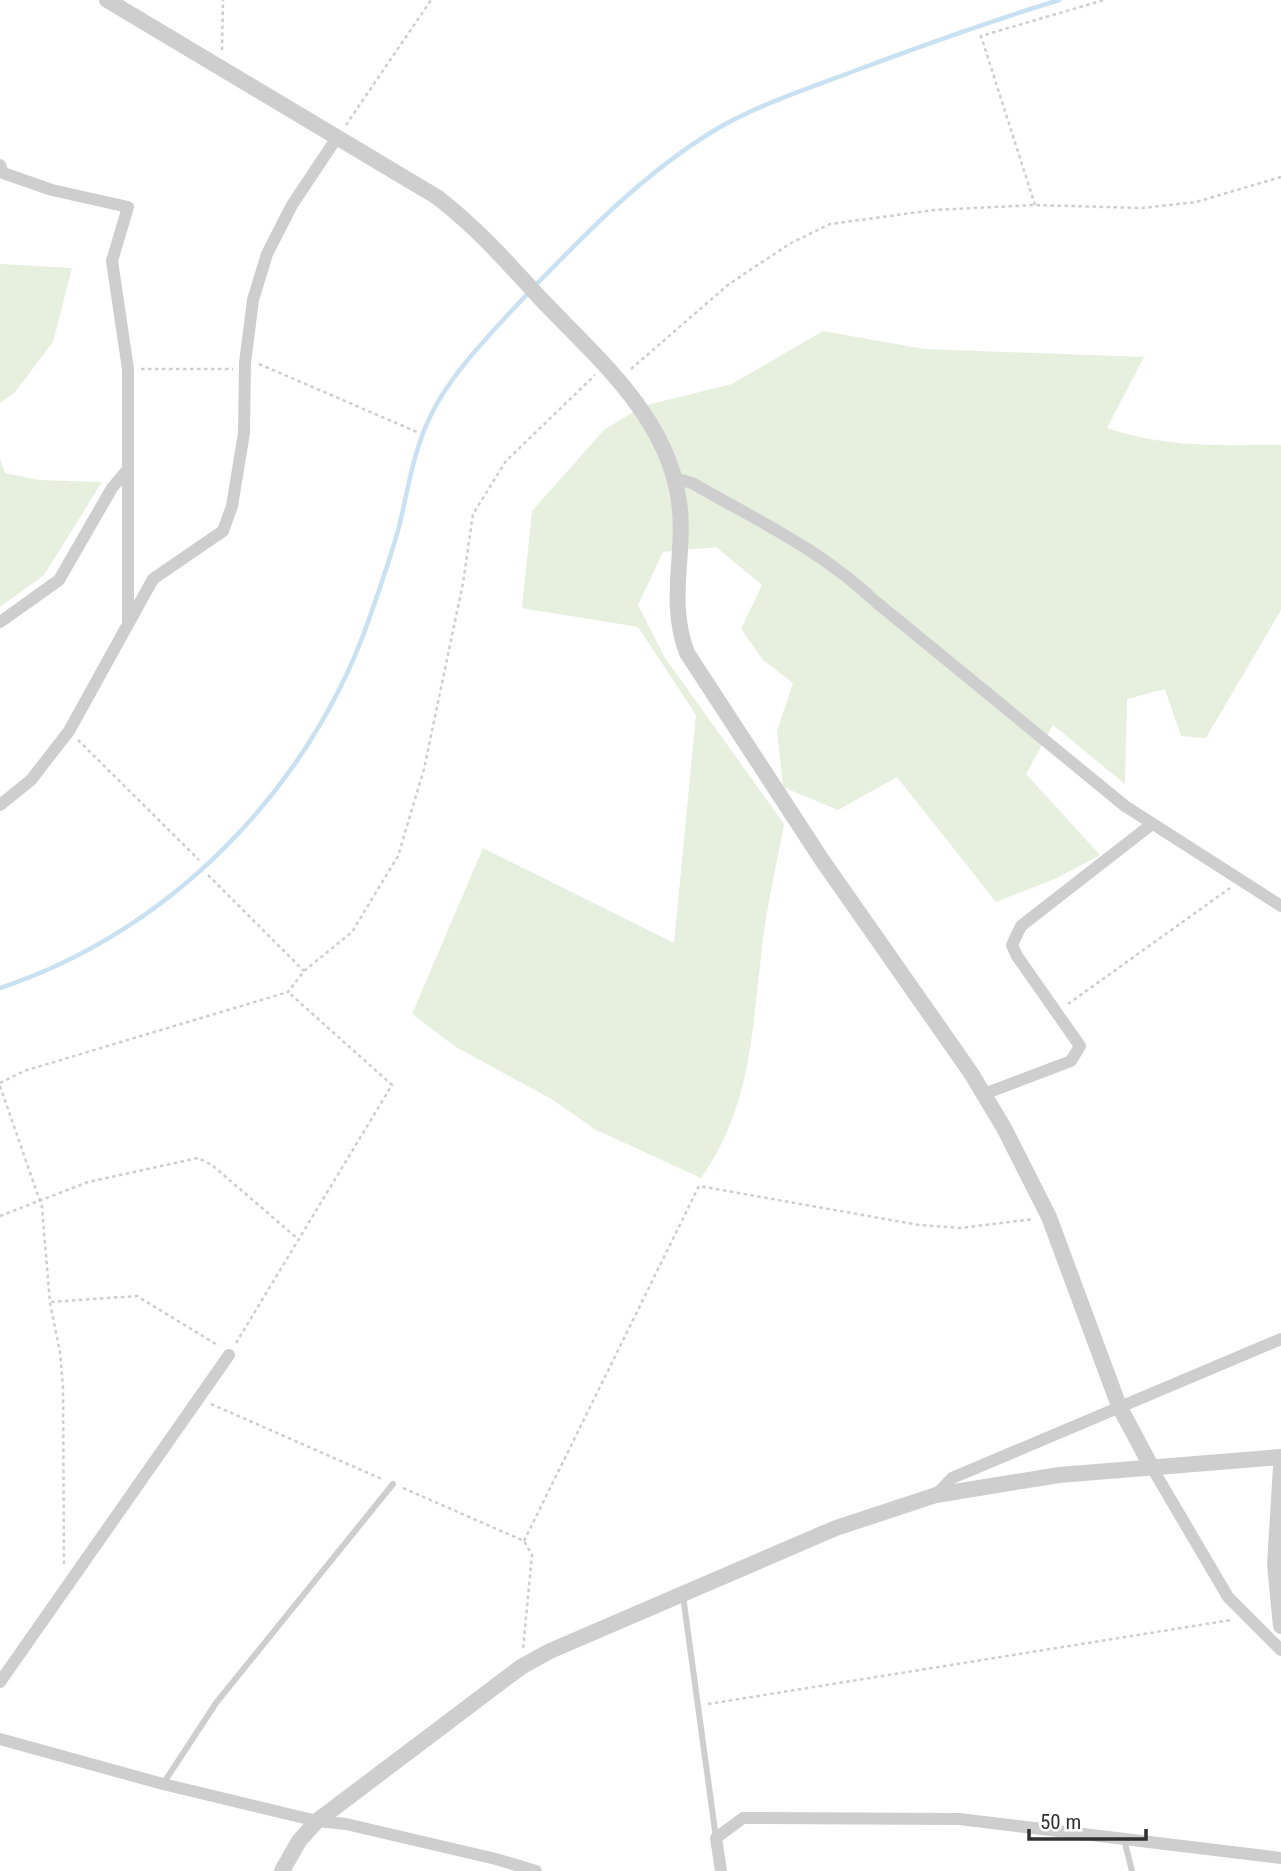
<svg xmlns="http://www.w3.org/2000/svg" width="1281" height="1871" font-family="'Roboto Condensed',sans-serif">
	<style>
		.green { fill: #e7efdf }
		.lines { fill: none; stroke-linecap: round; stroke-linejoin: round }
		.stream { stroke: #c9e1f0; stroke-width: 4.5 }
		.path { stroke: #cecece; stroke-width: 2.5; stroke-dasharray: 3.5 3.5; stroke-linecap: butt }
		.service { stroke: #cecece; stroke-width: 6 }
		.minor { stroke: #cecece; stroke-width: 12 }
		.tertiary { stroke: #cecece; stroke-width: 16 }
	</style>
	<rect width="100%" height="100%" fill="#fff"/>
	<g class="green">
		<polygon points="0,264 72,268 53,342 15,392 0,403"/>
		<path d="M823,331L924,349L1144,357L1107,428C1166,448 1219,445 1281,445V610L1206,738L1181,736L1165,689L1127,699L1125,784L1053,725L1026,774L1100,855L1057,878L996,902L897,777L838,810L783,787L777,731L793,683L763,660L741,629L762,585L716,547L663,552L638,605L665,658L784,824C777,862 768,901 763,939C752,1025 753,1105 701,1178L596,1130L553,1100L456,1047L412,1014L483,848L674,943L696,715L638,627L522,608L532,511L604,430L643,406L732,384Z"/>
		<polygon points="0,459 5,473 39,480 102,482 44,575 0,607"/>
	</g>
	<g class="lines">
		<path class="stream" d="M0,988C170,932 309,789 368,622C379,591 390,559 399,527C408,490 413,452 430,417C451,372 497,327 530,291C587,232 644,173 715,130C755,106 804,90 849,73C918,47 988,22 1059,0"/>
		<g class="path">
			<polyline points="222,50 223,0"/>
			<polyline points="346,125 431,0"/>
			<polyline points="1035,205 981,36 1104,0"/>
			<polyline points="259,364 417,432"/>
			<polyline points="141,369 233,369"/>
			<polyline points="631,369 729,284 791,243 830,224 934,210 1035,205 1142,208 1196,202 1281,177"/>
			<polyline points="78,740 199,860"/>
			<polyline points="208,875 304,971"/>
			<polyline points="1068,1004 1230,888"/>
			<polyline points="0,1083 24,1071 288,992 304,971 352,932 398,856 424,769 463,583 473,514 506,461 595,375"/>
			<polyline points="0,1086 42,1207 50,1303 60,1352 63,1387 64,1564"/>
			<polyline points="0,1216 88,1182 198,1158 212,1165 298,1239"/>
			<polyline points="51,1302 137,1296 219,1346"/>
			<polyline points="236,1343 392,1085 288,992"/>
			<polyline points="211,1404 384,1480"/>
			<polyline points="403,1488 524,1541 532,1555 523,1649"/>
			<polyline points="524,1541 699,1186 919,1225 960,1228 1034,1219"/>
			<polyline points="708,1704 1231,1620"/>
		</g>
		<g class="service">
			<polyline points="683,1596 716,1838"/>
			<polyline points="163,1784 216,1703 393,1484"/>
			<polyline points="1124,1839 1132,1871"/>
		</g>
		<g class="minor">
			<polyline points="0,165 3,173 52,190 128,207 112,261 128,369 128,623"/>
			<path d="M674,478L692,483C758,521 820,549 876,602L1125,806L1281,906"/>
			<polyline points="0,622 59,580 112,488 128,469"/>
			<polyline points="0,805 31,780 69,731 153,579 223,531 232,506 244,433 245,363 253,300 267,254 292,205 338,136"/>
			<polyline points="984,1094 1071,1061 1080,1046 1017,956 1012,945 1021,926 1152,824"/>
			<polyline points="1151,1466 1228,1597 1281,1650"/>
			<polyline points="936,1495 952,1478 1281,1339"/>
			<polyline points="0,1682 229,1355"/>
			<polyline points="0,1739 163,1784 317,1821 346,1824 496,1859 536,1871"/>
			<polyline points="721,1871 716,1838 743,1818 959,1819 1281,1858"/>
		</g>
		<g class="tertiary">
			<path d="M107,0L437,197C476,227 507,262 540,298C594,355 664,413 678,495C688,550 666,598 687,653L822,860L971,1073L1004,1128L1049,1217L1119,1406L1151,1466"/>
			<polyline points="1281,1467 1275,1565 1281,1626"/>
			<polyline points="282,1871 299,1841 317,1821 521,1667 550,1651 836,1528 936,1495 1059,1475 1281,1457"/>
		</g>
	</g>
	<path d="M1029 1829v10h117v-10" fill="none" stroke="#313131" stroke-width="3.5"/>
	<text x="1040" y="1829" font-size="21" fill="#313131" stroke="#ffffff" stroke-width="5" paint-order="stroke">50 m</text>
</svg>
